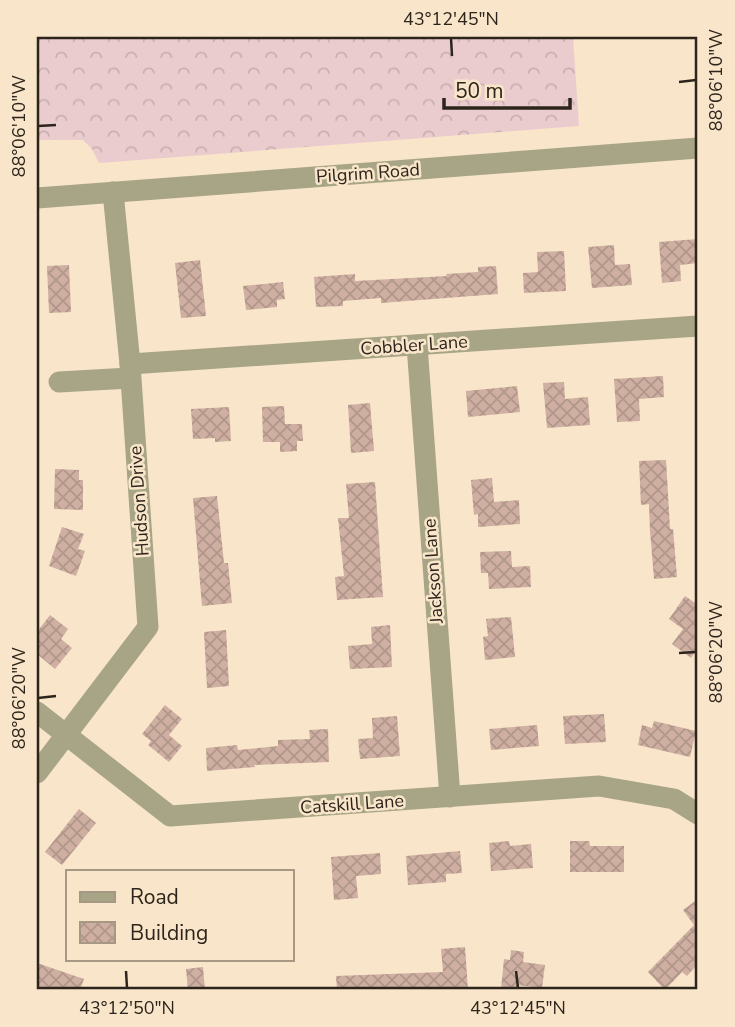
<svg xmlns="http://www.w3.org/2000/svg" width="735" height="1027" font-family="'Nunito Sans',sans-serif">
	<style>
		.forest { fill: url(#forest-crowns) }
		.building { fill: url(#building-cross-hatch) }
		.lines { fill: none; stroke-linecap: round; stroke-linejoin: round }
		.minor { stroke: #a7a585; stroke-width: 21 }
		.ticks { fill: none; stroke: #2d251b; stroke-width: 2.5 }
		.labels { text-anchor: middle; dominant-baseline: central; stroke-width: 5; stroke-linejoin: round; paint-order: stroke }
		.street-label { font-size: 18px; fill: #2d251b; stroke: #f9e5ca }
		.neatline { fill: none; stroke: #2d251b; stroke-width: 2.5 }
		.ticks-label { font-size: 18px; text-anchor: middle; fill: #2d251b }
	</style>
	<defs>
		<pattern id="forest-crowns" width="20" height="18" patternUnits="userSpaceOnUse" patternTransform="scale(1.75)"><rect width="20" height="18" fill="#ebccce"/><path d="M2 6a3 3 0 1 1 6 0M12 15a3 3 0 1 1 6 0" fill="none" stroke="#caafb0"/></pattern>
		<pattern id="building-cross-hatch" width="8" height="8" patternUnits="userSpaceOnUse" patternTransform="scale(1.75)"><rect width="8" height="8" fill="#ceafa1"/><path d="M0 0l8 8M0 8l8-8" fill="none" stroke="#b1968a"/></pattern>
	</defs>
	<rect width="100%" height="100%" fill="#f9e5ca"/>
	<polygon class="forest" points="37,37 573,37 579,126 99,163 92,149 83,140 37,140"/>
	<g class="building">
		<polygon points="698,239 698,263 680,265 681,281 662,283 659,242"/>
		<polygon points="614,245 615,265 630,264 632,285 592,288 588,247"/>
		<polygon points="564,251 566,291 524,293 523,273 538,272 537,252"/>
		<polygon points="200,260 206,316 181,318 175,263"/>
		<polygon points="69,265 71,312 49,313 47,266"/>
		<polygon points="496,266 498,294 381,303 381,298 343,301 343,306 316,307 314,277 355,274 355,281 447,276 446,274 478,272 478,267"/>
		<polygon points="283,282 285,299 277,300 277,307 246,310 243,286"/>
		<polygon points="663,376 664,397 639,399 640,421 617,422 614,379"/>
		<polygon points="564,382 565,399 588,397 590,425 547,428 543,383"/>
		<polygon points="517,386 520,412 468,417 466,391"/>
		<polygon points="370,403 374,451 351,453 348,405"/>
		<polygon points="284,406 285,424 302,424 303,441 297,441 297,451 280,452 280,442 263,442 262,407"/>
		<polygon points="229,407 231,441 215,442 215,438 193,439 191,409"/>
		<polygon points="666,460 670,529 673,529 677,577 654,579 650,531 649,504 641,505 639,461"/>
		<polygon points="55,469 79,470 79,480 83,480 83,510 54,509"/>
		<polygon points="492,478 494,502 519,500 520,524 478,527 478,514 474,515 471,480"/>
		<polygon points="375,482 383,597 337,600 335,577 344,576 338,518 349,518 346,484"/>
		<polygon points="217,496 224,563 228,563 232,603 202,606 193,498"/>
		<polygon points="62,527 84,534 78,549 85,551 76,576 49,566"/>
		<polygon points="511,551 512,567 530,566 531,587 489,589 488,573 481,573 480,552"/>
		<polygon points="685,596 698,605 698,648 691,658 672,644 683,629 669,619"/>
		<polygon points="50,615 68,629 61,639 72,648 55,669 37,654 37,632"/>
		<polygon points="511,617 515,657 485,660 483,637 488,636 486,619"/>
		<polygon points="390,625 392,667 350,669 348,646 372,644 371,627"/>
		<polygon points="226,630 229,686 207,688 204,632"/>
		<polygon points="165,705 182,719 169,735 182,746 169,762 148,745 151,741 142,734"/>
		<polygon points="604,714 606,742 565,744 563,716"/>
		<polygon points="397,716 400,756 360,759 358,739 373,738 372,718"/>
		<polygon points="654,721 696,731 690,757 638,745 642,725 652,728"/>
		<polygon points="537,725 539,746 491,750 489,729"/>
		<polygon points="328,729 329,762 254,765 255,767 207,771 206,748 237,745 238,750 278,746 278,740 310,739 309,730"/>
		<polygon points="79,809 96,823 62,865 45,852"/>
		<polygon points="509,841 510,846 531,844 533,868 491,871 489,843"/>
		<polygon points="570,841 589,841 590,846 624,846 624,872 570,872"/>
		<polygon points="460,851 462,873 446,874 446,882 408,885 406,856"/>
		<polygon points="380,853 381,874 356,876 358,898 334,900 331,857"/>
		<polygon points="698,899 698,964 687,976 682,972 665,990 648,972 694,925 683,910"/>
		<polygon points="465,947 468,990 337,990 336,976 443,972 441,949"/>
		<polygon points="511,950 524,952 523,962 545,965 542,988 517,985 517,990 501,989 504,959 510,960"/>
		<polygon points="37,963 84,979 80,990 37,990"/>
		<polygon points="203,967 205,990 188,990 186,969"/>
	</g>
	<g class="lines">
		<g class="minor">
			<polyline points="37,198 698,148"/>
			<polyline points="417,345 450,797"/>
			<polyline points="130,364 698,326"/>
			<polyline points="59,382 130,378"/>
			<polyline points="37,712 170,816 599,786 674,799 698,814"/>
			<polyline points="37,773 148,627 130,364 113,192"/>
		</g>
	</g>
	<path class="ticks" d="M451,38L452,56M679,82L696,80M38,126L56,125M679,653L696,652M38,698L56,696M126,971L127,988M516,971L518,988"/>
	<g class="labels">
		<g class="street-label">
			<text transform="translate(368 173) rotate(-4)">Pilgrim Road</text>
			<text transform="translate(414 345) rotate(-4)">Cobbler Lane</text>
			<text transform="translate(139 501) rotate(-94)">Hudson Drive</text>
			<text transform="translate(433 571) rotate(-94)">Jackson Lane</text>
			<text transform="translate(352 804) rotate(-4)">Catskill Lane</text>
		</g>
	</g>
	<rect width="735" height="1027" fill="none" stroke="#f9e5ca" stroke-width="77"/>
	<rect x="66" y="870" width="228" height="91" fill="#f9e5ca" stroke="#a79884" stroke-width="2"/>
	<rect x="80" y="892" width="35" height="10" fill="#a7a585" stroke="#a79884" stroke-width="2"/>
	<text x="130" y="904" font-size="21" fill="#2d251b">Road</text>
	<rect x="80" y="922" width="35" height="21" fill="url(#building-cross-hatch)" stroke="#a79884" stroke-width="2"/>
	<text x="130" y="940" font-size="21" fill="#2d251b">Building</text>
	<path d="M444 98v10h126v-10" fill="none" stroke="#2d251b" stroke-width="3.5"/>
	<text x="455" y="98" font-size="21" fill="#2d251b" stroke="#f9e5ca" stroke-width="5" paint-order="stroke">50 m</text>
	<rect x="38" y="38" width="658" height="950" class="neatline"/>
	<g class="ticks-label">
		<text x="451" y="25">43°12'45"N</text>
		<text transform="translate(716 80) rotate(-90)" y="6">88°06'10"W</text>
		<text transform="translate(19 126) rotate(-90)" y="6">88°06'10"W</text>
		<text transform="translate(716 652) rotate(-90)" y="6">88°06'20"W</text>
		<text transform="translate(19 698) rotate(-90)" y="6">88°06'20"W</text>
		<text x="127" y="1014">43°12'50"N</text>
		<text x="518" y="1014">43°12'45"N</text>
	</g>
</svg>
